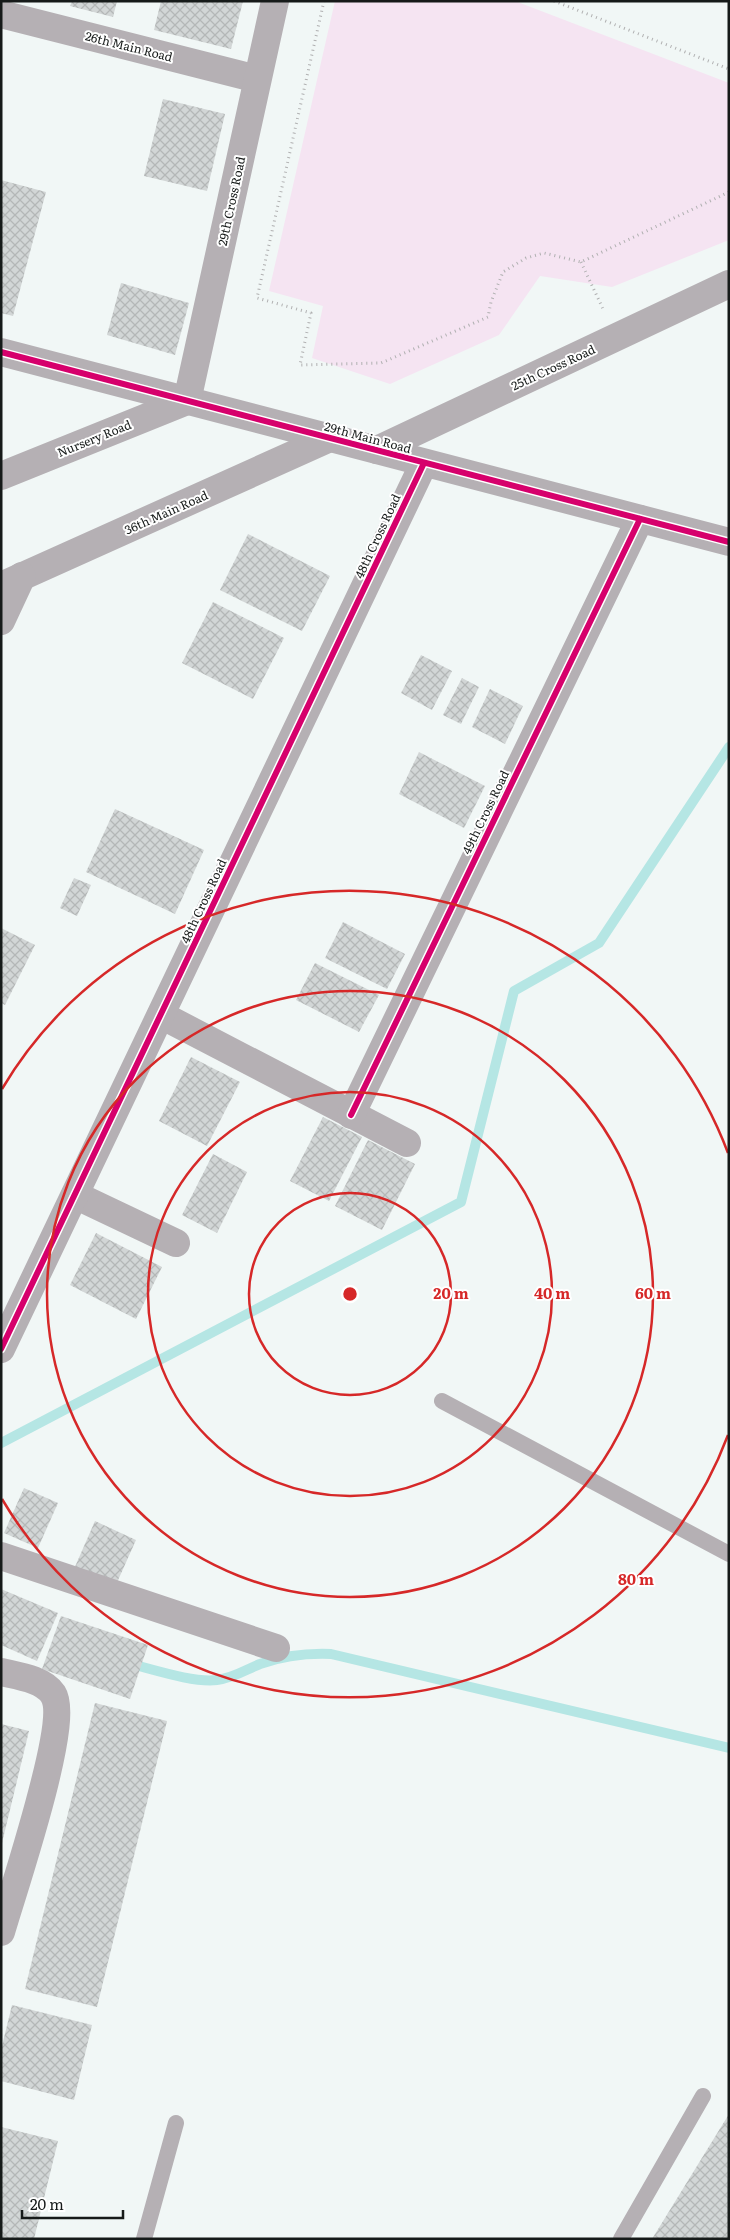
<svg xmlns="http://www.w3.org/2000/svg" width="730" height="2240" font-family="Literata,serif">
	<style>
		.green { fill: #f5e4f2 }
		.lines { fill: none; stroke-linecap: round; stroke-linejoin: round }
		.stream { stroke: #b5e6e4; stroke-width: 10 }
		.building { fill: url(#building-cross-hatch) }
		.path { stroke: #b0b0b1; stroke-width: 3; stroke-dasharray: 1 4; stroke-linecap: butt }
		.lane { stroke: #b5b0b4; stroke-width: 16 }
		.street { stroke: #b5b0b4; stroke-width: 28 }
		.cycleway-casing { stroke: #fff; stroke-width: 9 }
		.cycleway { stroke: #d6006c; stroke-width: 6 }
		.ring { fill: none; stroke: #d62828; stroke-width: 2.5 }
		.labels { text-anchor: middle; dominant-baseline: central; stroke-width: 4; stroke-linejoin: round; paint-order: stroke }
		.street-label { font-size: 12px; fill: #161a19; stroke: #fff }
		.centre { fill: #d62828; stroke: #fff; stroke-width: 2.5 }
		.ring-label { font-size: 15px; text-anchor: middle; font-weight: bold; fill: #d62828; stroke: #fff; stroke-width: 4; stroke-linejoin: round; paint-order: stroke }
	</style>
	<defs>
		<pattern id="building-cross-hatch" width="8" height="8" patternUnits="userSpaceOnUse" patternTransform="scale(1.25)"><rect width="8" height="8" fill="#d2d6d6"/><path d="M0 0l8 8M0 8l8-8" fill="none" stroke="#b4b7b7"/></pattern>
	</defs>
	<rect width="100%" height="100%" fill="#f1f7f6"/>
	<polygon class="green" points="335,1 515,1 729,83 729,240 612,287 540,276 499,335 390,384 312,358 323,306 269,291"/>
	<g class="lines">
		<g class="stream">
			<polyline points="1,1443 461,1202 514,991 599,943 729,747"/>
			<path d="M127,1663C152,1669 193,1683 217,1680C234,1678 245,1670 260,1664C283,1656 306,1653 331,1654L729,1748"/>
		</g>
	</g>
	<g class="building">
		<polygon points="72,1 117,1 113,17 70,6"/>
		<polygon points="161,1 243,1 231,49 154,30"/>
		<polygon points="163,99 225,114 207,191 144,176"/>
		<polygon points="1,180 46,192 13,316 1,313"/>
		<polygon points="121,283 189,303 175,355 107,335"/>
		<polygon points="248,534 330,576 302,631 220,590"/>
		<polygon points="213,602 284,638 253,699 182,663"/>
		<polygon points="421,655 452,671 432,710 401,693"/>
		<polygon points="462,678 479,687 461,724 443,715"/>
		<polygon points="490,689 523,706 505,744 472,727"/>
		<polygon points="419,752 485,786 464,828 399,794"/>
		<polygon points="115,809 204,850 175,914 86,872"/>
		<polygon points="74,878 91,885 77,916 60,908"/>
		<polygon points="343,922 405,954 387,989 325,958"/>
		<polygon points="1,928 35,945 5,1005 1,1003"/>
		<polygon points="315,963 379,995 359,1032 296,1000"/>
		<polygon points="191,1057 240,1082 207,1146 159,1121"/>
		<polygon points="323,1117 362,1137 329,1201 290,1181"/>
		<polygon points="368,1140 415,1164 382,1230 335,1206"/>
		<polygon points="213,1154 247,1172 217,1233 182,1215"/>
		<polygon points="96,1233 162,1267 136,1319 70,1285"/>
		<polygon points="24,1488 58,1503 38,1548 4,1533"/>
		<polygon points="95,1521 136,1540 115,1587 74,1569"/>
		<polygon points="1,1589 58,1613 37,1661 1,1645"/>
		<polygon points="61,1616 148,1645 130,1699 42,1669"/>
		<polygon points="95,1703 167,1721 97,2007 25,1989"/>
		<polygon points="1,1724 29,1731 2,1843 1,1843"/>
		<polygon points="12,2005 92,2025 74,2100 1,2081 1,2050"/>
		<polygon points="729,2114 729,2239 652,2239"/>
		<polygon points="1,2127 58,2141 34,2239 1,2239"/>
	</g>
	<g class="lines">
		<g class="path">
			<polyline points="324,1 257,298 311,313 300,365 381,363 488,317 491,302 503,272 526,258 544,253 581,262 729,192"/>
			<polyline points="554,1 729,69"/>
			<polyline points="581,262 603,309"/>
		</g>
		<g class="lane">
			<polyline points="442,1401 729,1554"/>
			<polyline points="144,2239 176,2123"/>
			<polyline points="621,2239 703,2096"/>
		</g>
		<g class="street">
			<polyline points="1,14 257,79"/>
			<polyline points="1,352 729,542"/>
			<polyline points="377,450 729,284"/>
			<polyline points="1,476 187,401 275,1"/>
			<polyline points="1,586 330,438"/>
			<polyline points="1,621 22,576"/>
			<polyline points="161,1015 407,1143"/>
			<polyline points="351,1115 640,519"/>
			<polyline points="75,1195 176,1243"/>
			<polyline points="1,1349 424,463"/>
			<polyline points="1,1556 276,1648"/>
			<path d="M1,1672C18,1676 43,1679 53,1694C71,1722 12,1893 1,1932"/>
		</g>
		<g class="cycleway-casing">
			<g id="cycleway">
				<polyline points="1,352 729,542"/>
				<polyline points="351,1115 640,519"/>
				<polyline points="1,1349 424,463"/>
			</g>
		</g>
		<use href="#cycleway" class="cycleway"/>
	</g>
	<g class="ring">
		<circle cx="350" cy="1294" r="101"/>
		<circle cx="350" cy="1294" r="202"/>
		<circle cx="350" cy="1294" r="303"/>
		<path d="M728 1435A404 404 0 0 1 2 1499M2 1089A404 404 0 0 1 728 1153"/>
	</g>
	<g class="labels">
		<g class="street-label">
			<text transform="translate(129 46) rotate(14)">26th Main Road</text>
			<text transform="translate(231 201) rotate(-78)">29th Cross Road</text>
			<text transform="translate(553 367) rotate(-25)">25th Cross Road</text>
			<text transform="translate(368 437) rotate(15)">29th Main Road</text>
			<text transform="translate(94 438) rotate(-22)">Nursery Road</text>
			<text transform="translate(166 512) rotate(-24)">36th Main Road</text>
			<text transform="translate(377 536) rotate(-65)">48th Cross Road</text>
			<text transform="translate(485 812) rotate(-64)">49th Cross Road</text>
			<text transform="translate(203 901) rotate(-65)">48th Cross Road</text>
		</g>
	</g>
	<circle cx="350" cy="1294" r="8" class="centre"/>
	<g class="ring-label">
		<text x="451" y="1299">20 m</text>
		<text x="552" y="1299">40 m</text>
		<text x="653" y="1299">60 m</text>
		<text x="636" y="1585">80 m</text>
	</g>
	<rect width="730" height="2240" fill="none" stroke="#161a19" stroke-width="5"/>
	<path d="M22 2210v8h101v-8" fill="none" stroke="#161a19" stroke-width="2.5"/>
	<text x="30" y="2210" font-size="15" fill="#161a19" stroke="#ffffff" stroke-width="4" paint-order="stroke">20 m</text>
</svg>
